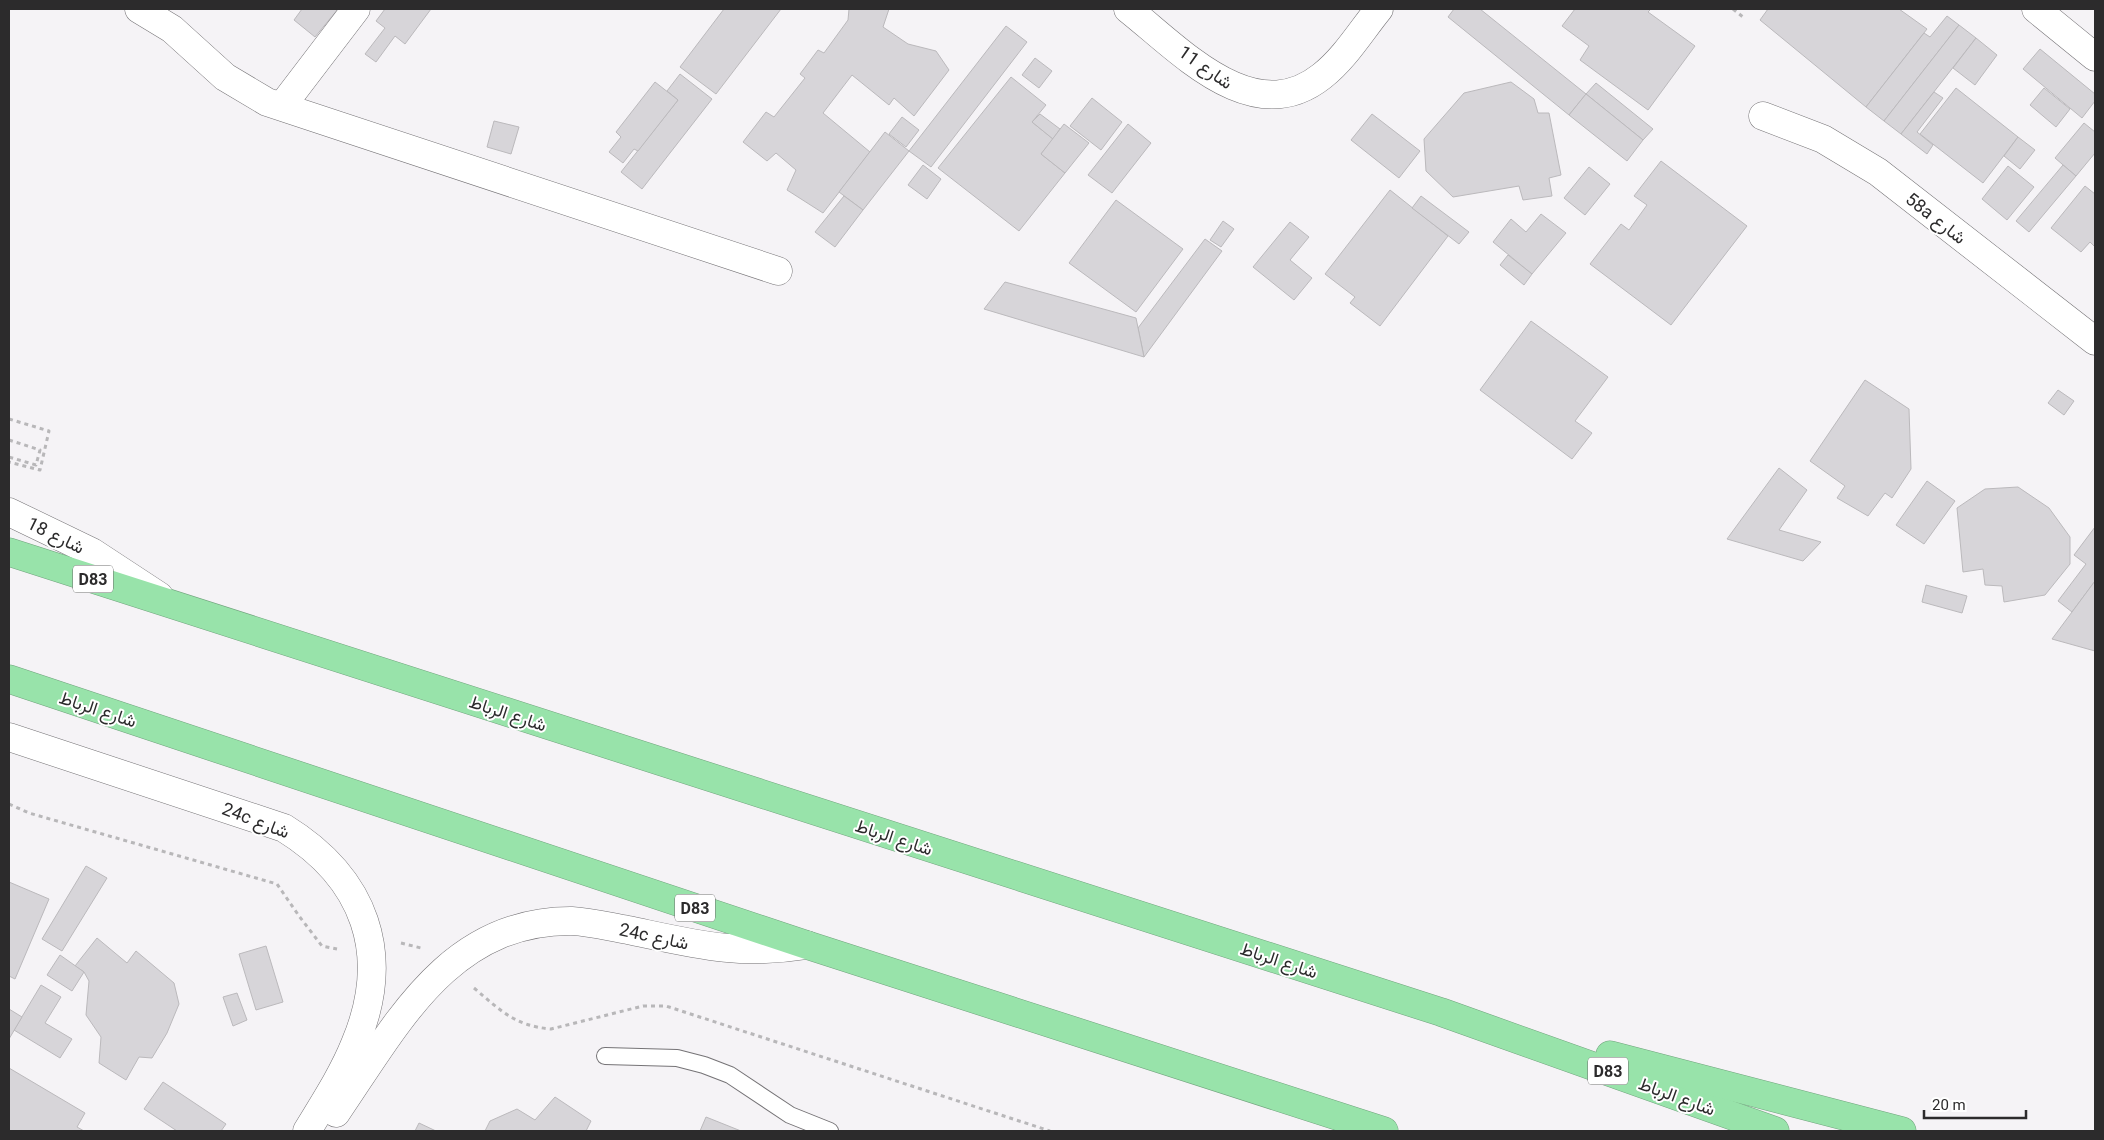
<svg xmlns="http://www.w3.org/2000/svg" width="2104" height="1140" font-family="Roboto,Vazirmatn,sans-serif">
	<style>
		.building { fill: #d7d5d9; stroke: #bbb9bc }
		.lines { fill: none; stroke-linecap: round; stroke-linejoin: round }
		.service-casing { stroke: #757376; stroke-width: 18 }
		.minor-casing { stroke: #757376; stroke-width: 29 }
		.tertiary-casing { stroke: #757376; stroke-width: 29 }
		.motorway-casing { stroke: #72a37e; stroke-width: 29 }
		.path { stroke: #b8b7b9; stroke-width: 3; stroke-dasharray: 4 4; stroke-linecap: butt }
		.service { stroke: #fff; stroke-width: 16 }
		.minor { stroke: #fff; stroke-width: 28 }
		.tertiary { stroke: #fff; stroke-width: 28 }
		.motorway { stroke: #98e3aa; stroke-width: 28 }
		.labels { text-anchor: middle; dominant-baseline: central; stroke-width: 4; stroke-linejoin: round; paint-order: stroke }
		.shield { fill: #fff; stroke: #6b6b6b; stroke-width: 1 }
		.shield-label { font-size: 16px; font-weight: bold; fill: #2c2b2c }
		.street-label { font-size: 18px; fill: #2c2b2c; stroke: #fff }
	</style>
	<rect width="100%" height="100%" fill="#f5f3f6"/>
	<g class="building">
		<polygon points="302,9 338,9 315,37 294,20"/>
		<polygon points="385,9 431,9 405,44 395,36 376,62 365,54 385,28 376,21"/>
		<polygon points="724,9 781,9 716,94 680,67"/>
		<polygon points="849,9 889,9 883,27 908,44 936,51 949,70 914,116 894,98 889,105 852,75 823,113 870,152 823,213 787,190 796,170 776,153 767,161 743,142 766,112 774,117 805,78 800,74 818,50 824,53 848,20"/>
		<polygon points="1454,9 1480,9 1586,94 1569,115 1448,17"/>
		<polygon points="1575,9 1651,9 1648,12 1695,46 1648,110 1580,60 1589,46 1562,26"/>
		<polygon points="1768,9 1899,9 1927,29 1866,107 1760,20"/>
		<polygon points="1947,16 1959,25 1884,121 1866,107 1924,33 1930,37"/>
		<polygon points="1959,25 1976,38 1901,134 1884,121"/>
		<polygon points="1006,26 1027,42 931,167 909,151"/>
		<polygon points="1976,38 1997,55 1975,85 1953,68"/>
		<polygon points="2040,49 2095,94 2095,101 2082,118 2023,69"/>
		<polygon points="1035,58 1052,71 1039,88 1022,75"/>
		<polygon points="680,74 712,99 642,189 621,172 678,100 667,91"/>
		<polygon points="1011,77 1046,105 1032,122 1053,139 1041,154 1065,173 1019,231 938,168"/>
		<polygon points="655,82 678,100 638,151 634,149 623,163 609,152 621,137 616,132"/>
		<polygon points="1511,82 1534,99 1538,113 1549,113 1561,175 1549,178 1552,196 1523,200 1519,186 1453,197 1426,171 1424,139 1464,93"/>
		<polygon points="1596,83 1653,129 1643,140 1586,94"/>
		<polygon points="1956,88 2018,137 1983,183 1920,134"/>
		<polygon points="2044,88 2070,109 2056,127 2030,105"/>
		<polygon points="1934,92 1943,98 1917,132 1933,145 1927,154 1901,134"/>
		<polygon points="1586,94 1643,140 1627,161 1569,115"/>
		<polygon points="1092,98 1122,122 1101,150 1070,126"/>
		<polygon points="1040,114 1060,129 1053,139 1032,122"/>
		<polygon points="1372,114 1420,151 1399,178 1351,140"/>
		<polygon points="902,117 919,130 906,147 889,134"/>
		<polygon points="494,121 519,127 511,154 487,147"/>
		<polygon points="2084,123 2095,132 2095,153 2076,176 2055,158"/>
		<polygon points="1064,124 1089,143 1065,173 1041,154"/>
		<polygon points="1128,124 1151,143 1112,193 1088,175"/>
		<polygon points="885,132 909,151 863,210 839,192"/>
		<polygon points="2018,137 2035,150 2020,169 2004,156"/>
		<polygon points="1661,161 1747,226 1671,325 1590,264 1621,224 1629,230 1647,205 1634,196"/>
		<polygon points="923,165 941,179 927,199 908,185"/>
		<polygon points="2063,165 2076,176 2029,232 2016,221"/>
		<polygon points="2008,166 2034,187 2007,220 1982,199"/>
		<polygon points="1589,167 1610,184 1585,215 1564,198"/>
		<polygon points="2085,186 2095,194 2095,247 2090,242 2081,252 2051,228"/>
		<polygon points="1390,190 1448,236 1380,326 1350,303 1355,297 1325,274"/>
		<polygon points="844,196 863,210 835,247 815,232"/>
		<polygon points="1421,196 1469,232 1459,244 1412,208"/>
		<polygon points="1116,200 1183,249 1136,312 1069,263"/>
		<polygon points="1541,214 1566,233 1532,274 1493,242 1511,219 1526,232"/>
		<polygon points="1223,221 1234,229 1221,247 1210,240"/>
		<polygon points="1290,222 1309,237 1290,260 1312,278 1294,300 1253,267"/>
		<polygon points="1205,239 1222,251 1144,357 1138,328"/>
		<polygon points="1508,255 1532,274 1524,285 1500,265"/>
		<polygon points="1005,282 1136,318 1144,357 984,309"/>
		<polygon points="1531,321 1608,377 1575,421 1592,433 1572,459 1480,390"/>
		<polygon points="1865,380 1909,409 1911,469 1892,498 1885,493 1868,516 1837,498 1845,486 1810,461"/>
		<polygon points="2058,390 2074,401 2064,415 2048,403"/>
		<polygon points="1779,468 1807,490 1779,530 1821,542 1803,561 1727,539"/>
		<polygon points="1927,481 1955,501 1924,544 1896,525"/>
		<polygon points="2018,487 2049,508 2070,537 2070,564 2045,595 2004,602 2002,586 1985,585 1983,569 1963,572 1957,508 1985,489"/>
		<polygon points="2095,527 2095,581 2072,612 2058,601 2086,564 2074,555"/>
		<polygon points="2095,581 2095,651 2052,639 2072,612"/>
		<polygon points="1926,585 1967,596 1962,613 1922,602"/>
		<polygon points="86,866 107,878 62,951 42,939"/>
		<polygon points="9,882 49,899 15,979 9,976"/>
		<polygon points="97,938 127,963 136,951 174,983 179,1004 167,1033 152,1058 139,1057 126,1080 99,1063 101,1037 86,1015 89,981 84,972 75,966"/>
		<polygon points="266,946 283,1002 256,1010 239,954"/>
		<polygon points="60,955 84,972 72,991 47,975"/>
		<polygon points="41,985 61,997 45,1023 72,1039 60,1058 14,1030"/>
		<polygon points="237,993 247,1020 233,1026 223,997"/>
		<polygon points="9,1009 22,1017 9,1039"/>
		<polygon points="9,1068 85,1113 77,1127 84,1131 9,1131"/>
		<polygon points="163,1082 226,1124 221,1131 177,1131 144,1109"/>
		<polygon points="555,1097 591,1121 586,1131 485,1131 490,1121 517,1109 535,1120"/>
		<polygon points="706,1117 741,1131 700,1131"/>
		<polygon points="419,1123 436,1131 415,1131"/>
	</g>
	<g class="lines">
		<g class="service-casing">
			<polyline id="service" points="605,1056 677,1058 704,1065 730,1075 790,1115 830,1131"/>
		</g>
		<g class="minor-casing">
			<g id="minor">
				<polyline points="139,9 172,29 225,77 267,102 778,271"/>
				<path d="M1128,9C1180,50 1253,131 1322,76C1345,58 1361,31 1379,9"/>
				<polyline points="2036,9 2095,57"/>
				<polyline points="282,106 356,9"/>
				<polyline points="1763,116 1823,139 1878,172 2095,341"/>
				<path d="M9,737L284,828C365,878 393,954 355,1044C343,1074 324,1103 307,1131"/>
				<path d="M336,1113C397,1024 449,920 572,921C591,922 610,927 628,930C695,944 738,956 807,945"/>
			</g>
		</g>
		<g class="tertiary-casing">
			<polyline id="tertiary" points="9,512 92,552 159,596"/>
		</g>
		<g class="motorway-casing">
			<g id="motorway">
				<polyline points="9,552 1441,1012 1775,1131"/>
				<polyline points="9,679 807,945 1384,1131"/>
				<polyline points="1610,1055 1902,1131"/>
			</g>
		</g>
		<g class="path">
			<polyline points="1733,9 1743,17"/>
			<polyline points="9,419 49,431 40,470 9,462"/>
			<polyline points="9,440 40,450 36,465 9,457"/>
			<polyline points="9,804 29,813 277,884 299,916 322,946 337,949"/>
			<polyline points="401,943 421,948"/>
			<path d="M474,988C500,1010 515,1026 551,1029L643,1006H666L1050,1131"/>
		</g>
		<use href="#service" class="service"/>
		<use href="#minor" class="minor"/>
		<use href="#tertiary" class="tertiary"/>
		<use href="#motorway" class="motorway"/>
	</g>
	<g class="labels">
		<g class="shield">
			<rect x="73" y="565.5" width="40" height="27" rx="4"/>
			<rect x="675" y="894.5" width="40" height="27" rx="4"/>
			<rect x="1588" y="1057.5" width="40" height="27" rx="4"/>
		</g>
		<g class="shield-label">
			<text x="93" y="579">D83</text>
			<text x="695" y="908">D83</text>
			<text x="1608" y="1071">D83</text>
		</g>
		<g class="street-label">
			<text transform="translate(1206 67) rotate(35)">شارع 11</text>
			<text transform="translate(1936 218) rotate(38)">58a شارع</text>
			<text transform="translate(56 535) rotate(26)">شارع 18</text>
			<text transform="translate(98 709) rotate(18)">شارع الرباط</text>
			<text transform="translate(508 713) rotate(18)">شارع الرباط</text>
			<text transform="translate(256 820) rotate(21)">24c شارع</text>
			<text transform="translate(894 837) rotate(18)">شارع الرباط</text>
			<text transform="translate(654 936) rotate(12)">24c شارع</text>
			<text transform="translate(1279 960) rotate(18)">شارع الرباط</text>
			<text transform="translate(1677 1096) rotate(20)">شارع الرباط</text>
		</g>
	</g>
	<rect width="2104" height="1140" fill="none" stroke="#2c2b2c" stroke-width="20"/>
	<path d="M1924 1110v8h102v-8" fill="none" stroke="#2c2b2c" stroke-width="2.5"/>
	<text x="1932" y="1110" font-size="15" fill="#2c2b2c" stroke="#ffffff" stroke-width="4" paint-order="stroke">20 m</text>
</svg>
